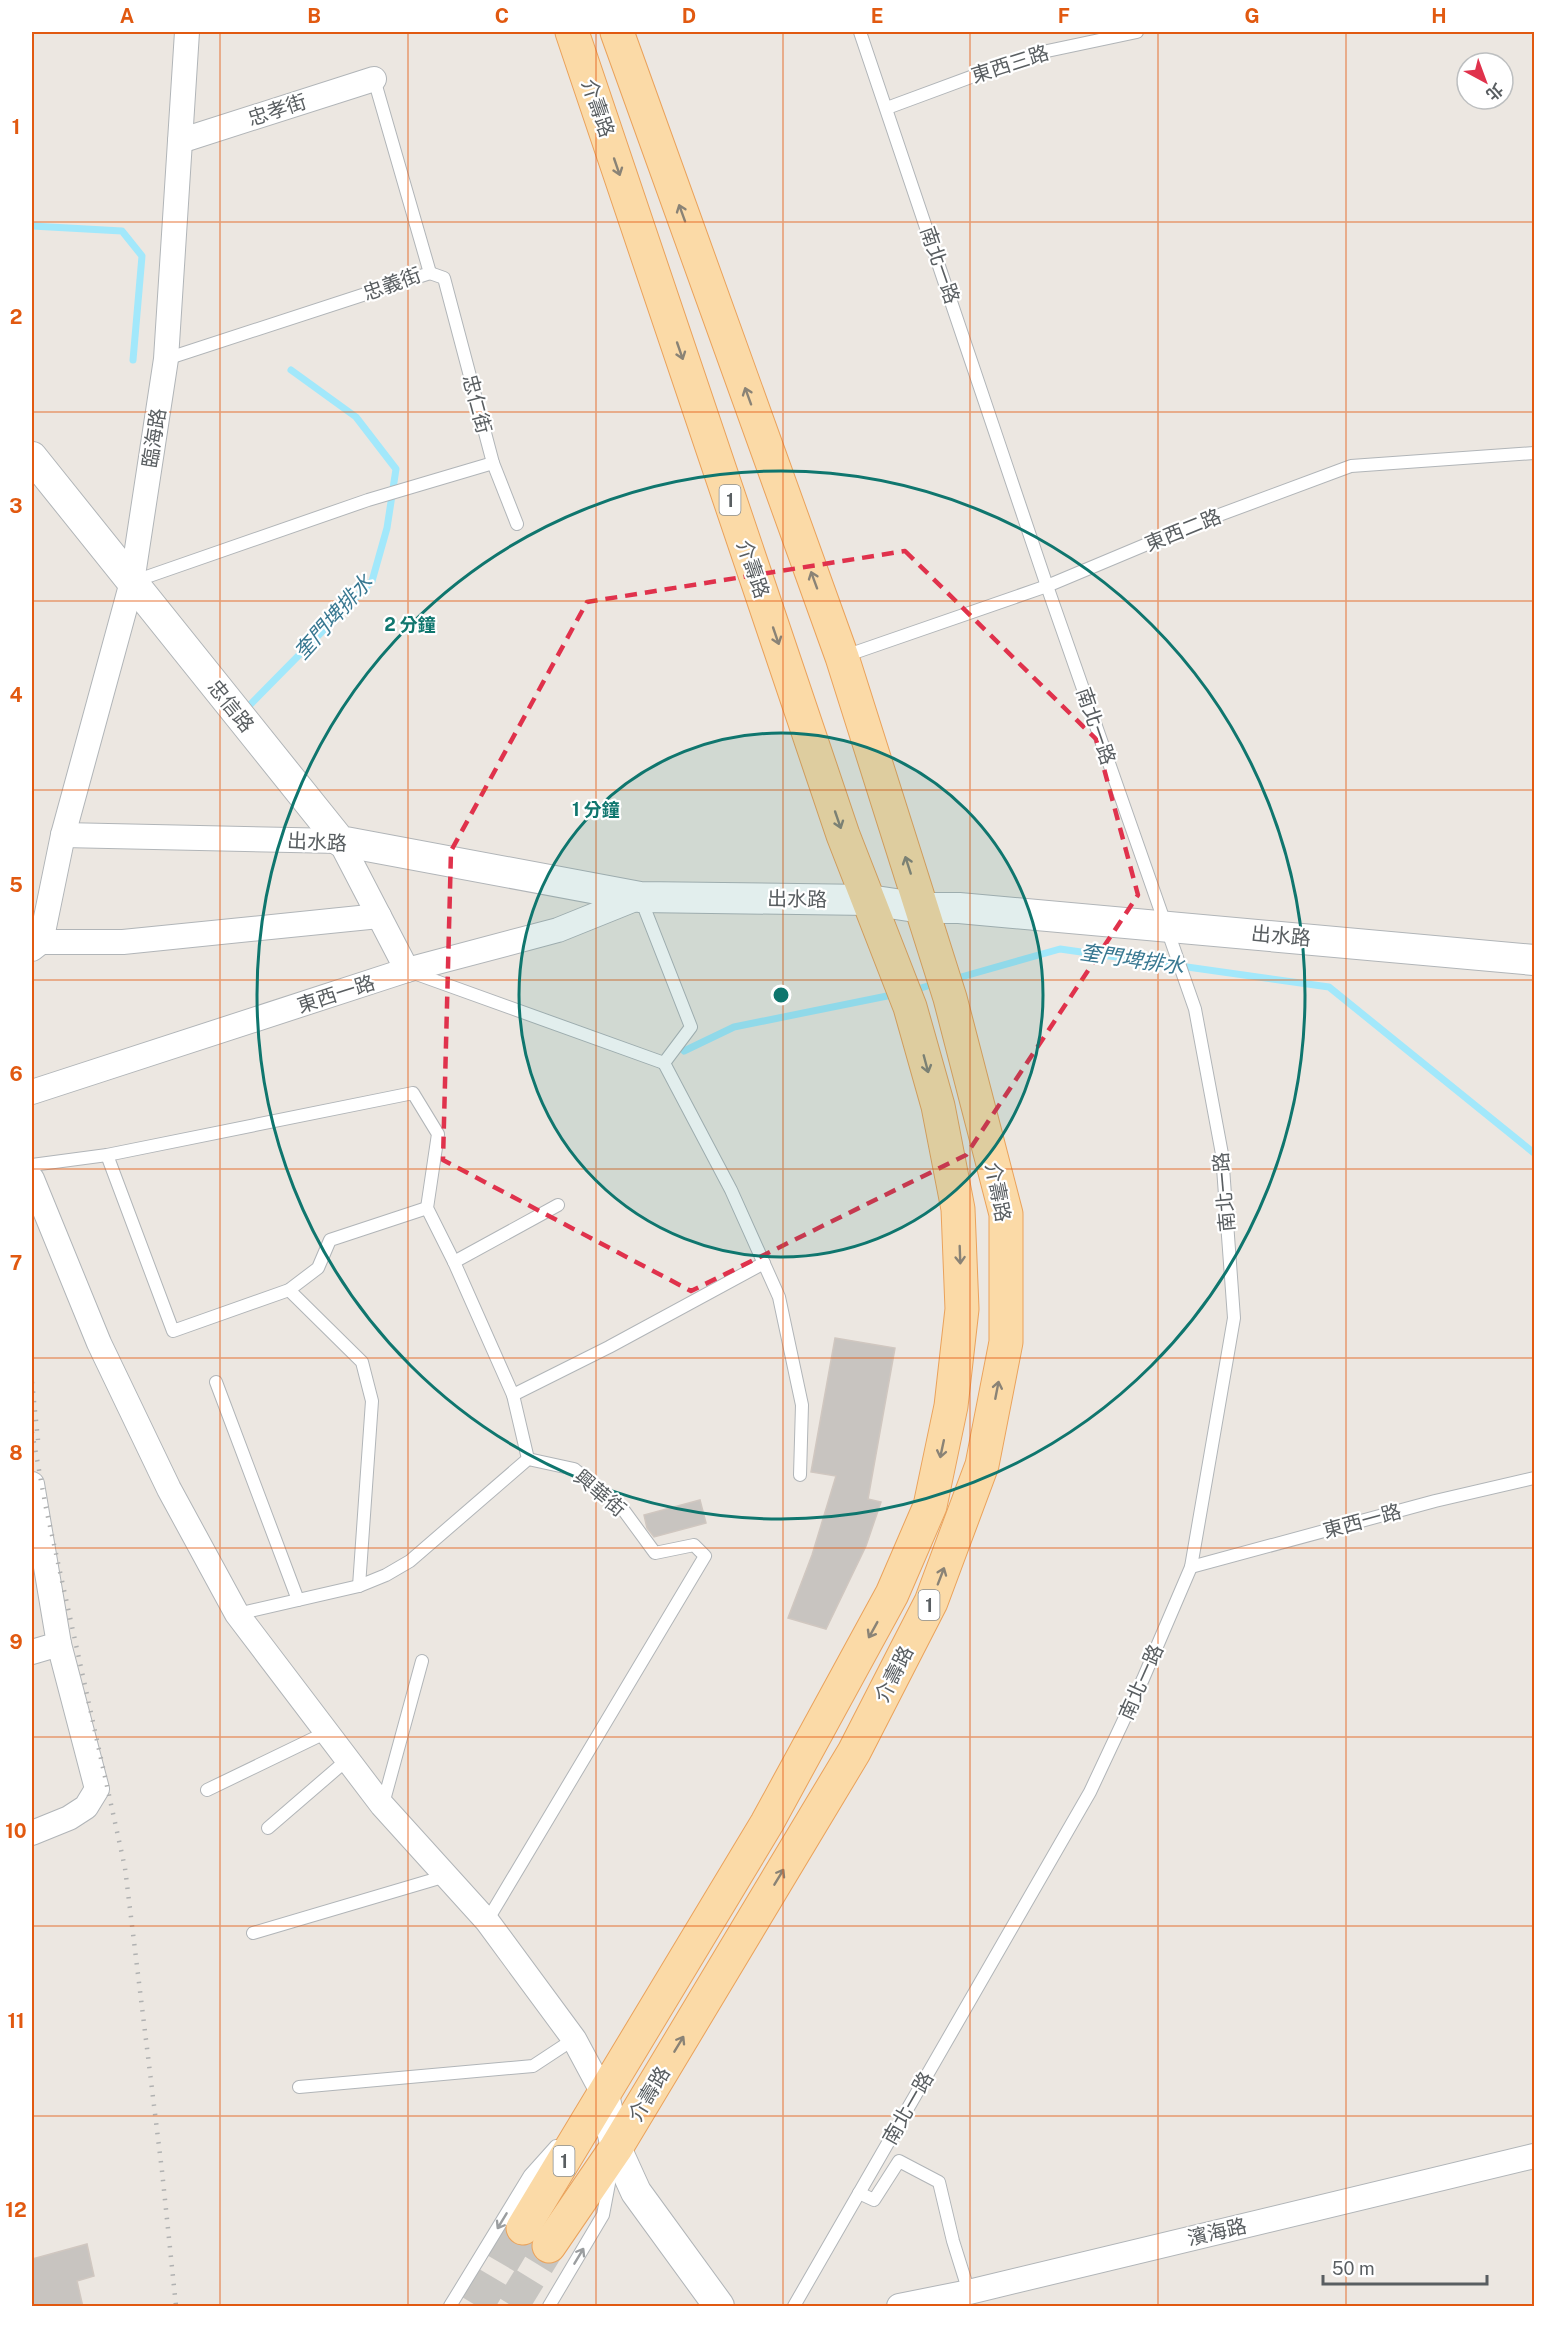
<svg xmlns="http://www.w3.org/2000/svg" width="1566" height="2338" font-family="'Public Sans','Noto Sans TC',sans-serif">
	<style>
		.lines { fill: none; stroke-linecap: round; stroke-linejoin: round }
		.stream { stroke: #a2e8fb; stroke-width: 7 }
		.building { fill: #c8c4c0; stroke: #d0c7c0; stroke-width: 1.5 }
		.primary-tunnel { stroke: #c7c5c1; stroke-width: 33; stroke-dasharray: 33 16; stroke-linecap: butt }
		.service-casing { stroke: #b1b5b8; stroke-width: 14 }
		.minor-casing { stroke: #b1b5b8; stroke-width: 26 }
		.tertiary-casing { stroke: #b1b5b8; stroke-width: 32 }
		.primary-casing { stroke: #eaa25b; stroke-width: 35 }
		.service { stroke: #fff; stroke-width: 12 }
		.minor { stroke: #fff; stroke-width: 24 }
		.tertiary { stroke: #fff; stroke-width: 30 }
		.primary { stroke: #fbdaa7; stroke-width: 33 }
		.rail { stroke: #b0b1b1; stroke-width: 4.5; stroke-dasharray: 1.5 8; stroke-linecap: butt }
		.oneway { stroke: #8a8376 }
		.oneway2 { stroke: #9b9ea0 }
		.marked { fill: none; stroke: #e0324c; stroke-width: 4.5; stroke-dasharray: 12 8; stroke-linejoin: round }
		.grid { fill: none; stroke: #e15910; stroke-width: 1.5; stroke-opacity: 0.55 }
		.ring { fill: none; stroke: #0f766e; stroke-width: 3 }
		.labels { text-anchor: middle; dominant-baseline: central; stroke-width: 4.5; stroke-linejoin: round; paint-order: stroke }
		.shield { fill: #fff; stroke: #8b8e90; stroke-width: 1.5 }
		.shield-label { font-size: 18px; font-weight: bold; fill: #595e61 }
		.street-label { font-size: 20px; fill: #595e61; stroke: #fff }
		.water-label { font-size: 21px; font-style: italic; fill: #397891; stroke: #fff }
		.centre { fill: #0f766e; stroke: #fff; stroke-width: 3 }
		.ring-label { font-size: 18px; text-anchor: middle; font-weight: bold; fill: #0f766e; stroke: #fff; stroke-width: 4.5; stroke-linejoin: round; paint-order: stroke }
		.neatline { fill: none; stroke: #e15910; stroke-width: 2 }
		.grid-label { font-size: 20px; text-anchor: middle; font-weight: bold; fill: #e15910 }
	</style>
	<rect width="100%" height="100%" fill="#ece7e1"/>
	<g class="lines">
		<g class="stream">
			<polyline points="32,226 122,231 142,256 133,360"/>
			<polyline points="245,710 372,581 387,528 396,469 356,417 291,370"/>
			<polyline points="954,979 1060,949 1329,987 1534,1153"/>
			<polyline points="914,990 938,983"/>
			<polyline points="684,1051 734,1027 897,994"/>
		</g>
	</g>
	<g class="building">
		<polygon points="835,1338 895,1348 868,1499 881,1502 866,1546 826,1629 788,1618 812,1555 836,1476 811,1472"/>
		<polygon points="700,1500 706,1523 654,1537 647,1528 644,1515"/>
		<polygon points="87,2244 94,2276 77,2281 83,2307 32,2307 32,2259"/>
	</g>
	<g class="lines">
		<g class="primary-tunnel">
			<polyline points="477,2306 523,2228"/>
			<polyline points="512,2306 549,2246"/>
		</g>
		<g class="service-casing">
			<g id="service">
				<polyline points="887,108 1033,54 1137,32"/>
				<polyline points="166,359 430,273 374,79"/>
				<polyline points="493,463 517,524"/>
				<polyline points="132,582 368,500 493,463 444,278 430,273"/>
				<polyline points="842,657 1047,586 1195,524 1351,466 1534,453"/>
				<polyline points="411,972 664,1063 691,1027 640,897"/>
				<polyline points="664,1063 731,1190 779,1297 802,1405 800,1475"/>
				<polyline points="107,1155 173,1331 289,1290 318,1268 330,1240 427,1208"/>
				<polyline points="32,1165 107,1155 413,1093 438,1134 427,1208 454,1262 513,1395 528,1459"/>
				<polyline points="454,1262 558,1205"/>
				<polyline points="289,1290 362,1362 372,1401 359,1586"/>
				<polyline points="216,1382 298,1600"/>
				<polyline points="513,1395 609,1347 764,1263"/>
				<polyline points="1191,1567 1435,1501 1534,1478"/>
				<polyline points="237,1614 359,1586 386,1575 410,1561 528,1459 574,1469 622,1508 655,1553 694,1545 705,1556 487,1921"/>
				<polyline points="207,1790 327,1732"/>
				<polyline points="383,1804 422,1661"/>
				<polyline points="268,1828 348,1759"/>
				<polyline points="253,1933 446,1876"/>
				<polyline points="299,2087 533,2066 574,2039"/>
				<polyline points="859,2193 874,2200 899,2161 939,2182 953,2241 969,2292"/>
				<polyline points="450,2306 530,2175 556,2146"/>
				<polyline points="549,2306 603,2215 611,2173"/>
				<polyline points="794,2306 1090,1792 1143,1679 1191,1567 1234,1318 1222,1154 1195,1009 1047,586 860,32"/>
			</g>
		</g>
		<g class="minor-casing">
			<g id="minor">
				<polyline points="180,141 374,79"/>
				<polyline points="63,835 340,841 407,970"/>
				<polyline points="41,942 123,942 379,916"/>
				<polyline points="32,949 41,942 63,835 132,582 166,359 187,32"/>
				<polyline points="32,1092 407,970 558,930 640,897"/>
				<polyline points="32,1179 99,1343 169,1489 237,1614 382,1805 487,1921 574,2039 604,2095"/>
				<polyline points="32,1484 59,1644 97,1789 86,1807 69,1818 32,1833"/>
				<polyline points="32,1652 59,1644"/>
				<polyline points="899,2306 969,2292 1534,2156"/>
			</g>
		</g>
		<g class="tertiary-casing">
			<g id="tertiary">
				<polyline points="32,457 340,841 640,897 869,900 922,908 959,908 1534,960"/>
				<polyline points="604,2095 616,2148 636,2192 719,2306"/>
			</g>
		</g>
		<g class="primary-casing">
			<g id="primary">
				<polyline points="523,2228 767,1823 892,1594 930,1506 951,1406 962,1309 958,1209 938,1106 910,1007 843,835 572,32"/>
				<polyline points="549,2246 616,2148 854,1752 931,1602 982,1465 1006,1342 1006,1214 950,998 842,657 617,32"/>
			</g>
		</g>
		<use href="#service" class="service"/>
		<use href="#minor" class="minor"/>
		<use href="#tertiary" class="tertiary"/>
		<use href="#primary" class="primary"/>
		<g class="rail">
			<polyline points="32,1382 38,1440"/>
			<polyline points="32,1432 46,1508 125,1868 162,2171 176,2306"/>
		</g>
	</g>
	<defs><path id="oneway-shaft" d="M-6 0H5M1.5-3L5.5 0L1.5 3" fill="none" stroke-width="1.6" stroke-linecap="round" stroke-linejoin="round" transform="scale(1.5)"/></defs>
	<g class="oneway">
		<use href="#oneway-shaft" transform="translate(617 167) rotate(71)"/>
		<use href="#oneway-shaft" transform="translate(682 213) rotate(-110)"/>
		<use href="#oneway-shaft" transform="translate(680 351) rotate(71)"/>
		<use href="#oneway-shaft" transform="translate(748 396) rotate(-110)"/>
		<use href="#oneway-shaft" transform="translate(814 580) rotate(-110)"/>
		<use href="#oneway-shaft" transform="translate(776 636) rotate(71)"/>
		<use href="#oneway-shaft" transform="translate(838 820) rotate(71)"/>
		<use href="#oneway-shaft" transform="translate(908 865) rotate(-108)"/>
		<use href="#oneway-shaft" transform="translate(926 1064) rotate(75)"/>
		<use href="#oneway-shaft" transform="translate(960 1255) rotate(88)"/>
		<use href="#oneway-shaft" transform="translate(997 1390) rotate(-79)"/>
		<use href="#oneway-shaft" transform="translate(942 1449) rotate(102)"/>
		<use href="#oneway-shaft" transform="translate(941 1576) rotate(-69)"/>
		<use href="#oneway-shaft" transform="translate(873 1630) rotate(119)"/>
		<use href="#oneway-shaft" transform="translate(779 1877) rotate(-59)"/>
		<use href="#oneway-shaft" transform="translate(679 2044) rotate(-59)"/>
	</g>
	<g class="oneway2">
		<use href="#oneway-shaft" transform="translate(502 2221) rotate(121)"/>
		<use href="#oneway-shaft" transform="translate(579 2256) rotate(-59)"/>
	</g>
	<path class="marked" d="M905,551L1096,739L1138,895L966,1155L691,1291L443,1160L451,851L587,602Z"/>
	<path class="grid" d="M220,32V2306M408,32V2306M596,32V2306M783,32V2306M970,32V2306M1158,32V2306M1346,32V2306M32,222H1534M32,412H1534M32,601H1534M32,790H1534M32,980H1534M32,1169H1534M32,1358H1534M32,1548H1534M32,1737H1534M32,1926H1534M32,2116H1534"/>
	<circle cx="781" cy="995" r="262" fill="#0f766e" fill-opacity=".12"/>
	<g class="ring">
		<circle cx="781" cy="995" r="262"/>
		<circle cx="781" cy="995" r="524"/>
	</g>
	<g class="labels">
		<g class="shield">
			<rect x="719.5" y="485" width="21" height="30" rx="4.5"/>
			<rect x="918.5" y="1590" width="21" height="30" rx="4.5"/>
			<rect x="553.5" y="2146" width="21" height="30" rx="4.5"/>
		</g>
		<g class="shield-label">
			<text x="730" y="500">1</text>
			<text x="929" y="1605">1</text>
			<text x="564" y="2161">1</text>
		</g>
		<g class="street-label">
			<text transform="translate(1010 64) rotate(-18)">東西三路</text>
			<text transform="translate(598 108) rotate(71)">介壽路</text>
			<text transform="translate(277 110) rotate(-18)">忠孝街</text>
			<text transform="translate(940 265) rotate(71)">南北一路</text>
			<text transform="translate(392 284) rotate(-20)">忠義街</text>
			<text transform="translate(477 404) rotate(75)">忠仁街</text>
			<text transform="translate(154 438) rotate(-81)">臨海路</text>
			<text transform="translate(1183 530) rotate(-22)">東西二路</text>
			<text transform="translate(753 569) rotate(71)">介壽路</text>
			<text transform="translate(231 706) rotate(51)">忠信路</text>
			<text transform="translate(1096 726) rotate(71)">南北一路</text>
			<text transform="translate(317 842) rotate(3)">出水路</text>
			<text transform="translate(797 899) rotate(1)">出水路</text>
			<text transform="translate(1281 936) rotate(5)">出水路</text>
			<text transform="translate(336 994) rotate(-18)">東西一路</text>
			<text transform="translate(998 1192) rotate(79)">介壽路</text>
			<text transform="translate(1224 1192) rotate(-95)">南北一路</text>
			<text transform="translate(600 1493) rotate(40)">興華街</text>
			<text transform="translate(1362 1521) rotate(-15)">東西一路</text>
			<text transform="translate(894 1674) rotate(-63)">介壽路</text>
			<text transform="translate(1141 1682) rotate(-66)">南北一路</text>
			<text transform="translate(649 2094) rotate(-59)">介壽路</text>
			<text transform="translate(908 2108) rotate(-60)">南北一路</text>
			<text transform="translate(1217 2232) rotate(-13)">濱海路</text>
		</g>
		<g class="water-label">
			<text transform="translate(333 617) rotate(-48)">奎門埤排水</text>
			<text transform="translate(1132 959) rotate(8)">奎門埤排水</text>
		</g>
	</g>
	<circle cx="781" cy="995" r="9" class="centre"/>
	<g class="ring-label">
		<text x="410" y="631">2 分鐘</text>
		<text x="596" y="816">1 分鐘</text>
	</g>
	<rect width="1566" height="2338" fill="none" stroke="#ffffff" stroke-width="66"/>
	<g transform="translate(1485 81) rotate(139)"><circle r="28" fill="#ffffff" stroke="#bdbfc0" stroke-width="1.5"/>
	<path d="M0-4.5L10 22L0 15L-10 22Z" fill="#e0324c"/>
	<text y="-9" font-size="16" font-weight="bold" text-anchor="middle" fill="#595e61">北</text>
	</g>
	<path d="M1323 2275v9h164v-9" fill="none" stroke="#595e61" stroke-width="3"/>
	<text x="1332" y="2275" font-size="18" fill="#595e61" stroke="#ffffff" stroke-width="4.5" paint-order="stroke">50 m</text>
	<rect x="33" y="33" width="1500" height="2272" class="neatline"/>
	<g class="grid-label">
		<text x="127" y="23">A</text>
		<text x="314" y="23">B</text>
		<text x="502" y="23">C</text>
		<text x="689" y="23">D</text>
		<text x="877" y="23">E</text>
		<text x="1064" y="23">F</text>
		<text x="1252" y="23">G</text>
		<text x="1439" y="23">H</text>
		<text x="16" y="134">1</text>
		<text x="16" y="324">2</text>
		<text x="16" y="513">3</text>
		<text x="16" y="702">4</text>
		<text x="16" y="892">5</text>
		<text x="16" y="1081">6</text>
		<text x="16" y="1270">7</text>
		<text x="16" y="1460">8</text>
		<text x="16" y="1649">9</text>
		<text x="16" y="1838">10</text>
		<text x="16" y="2028">11</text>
		<text x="16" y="2217">12</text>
	</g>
</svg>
